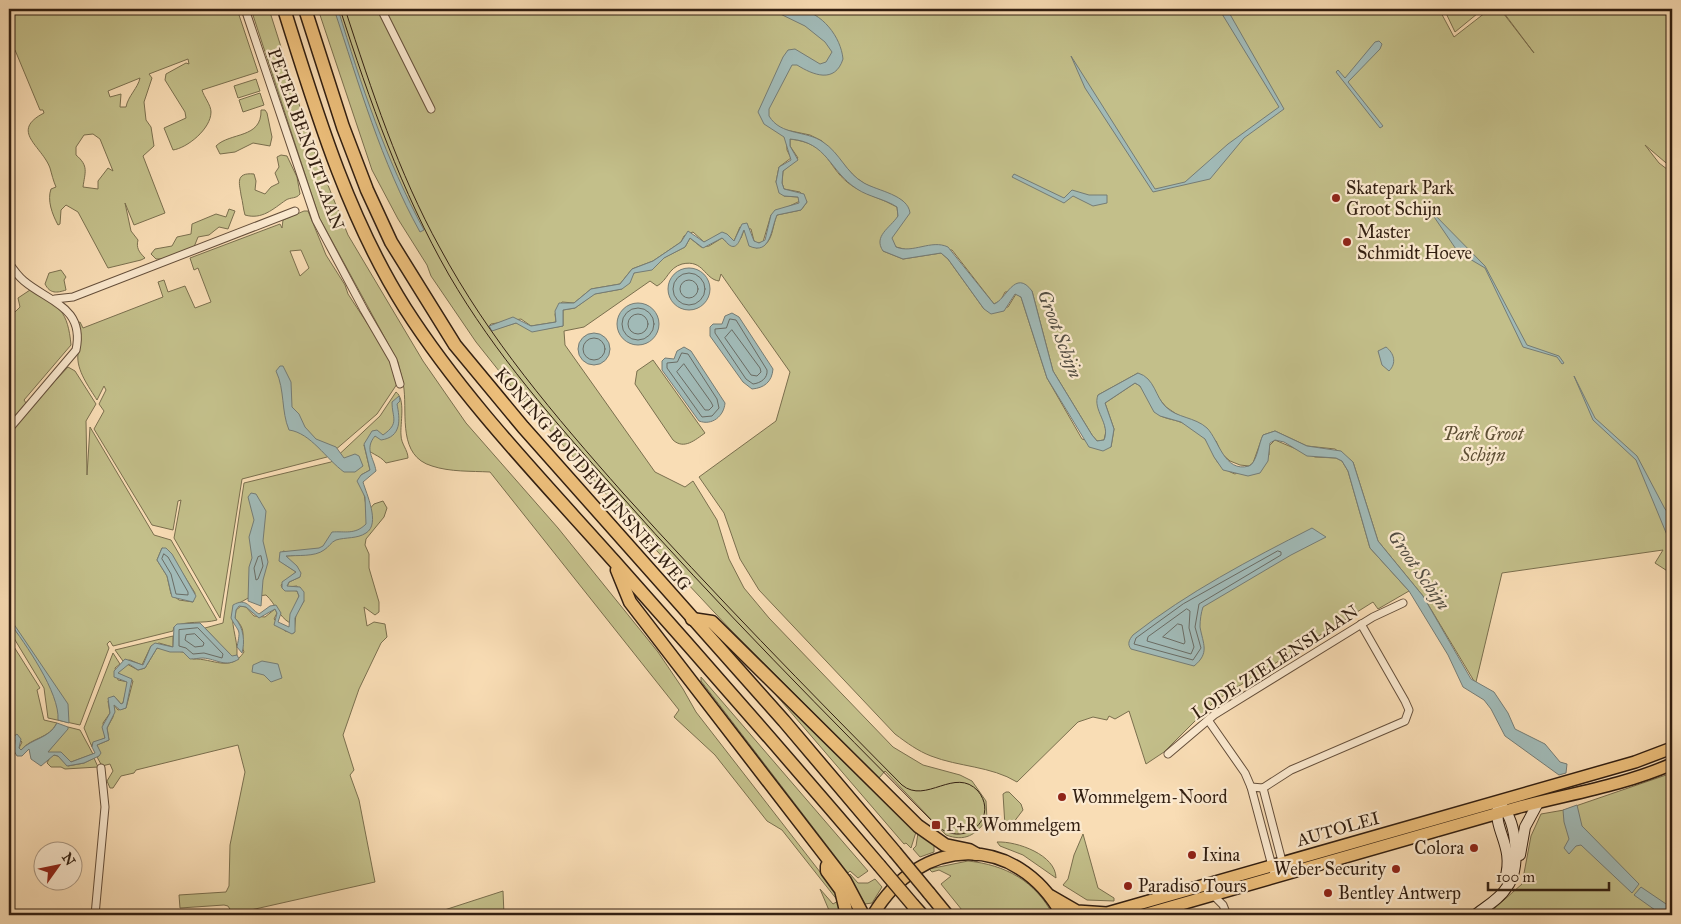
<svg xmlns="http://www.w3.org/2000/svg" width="1681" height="924" font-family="'IM FELL Great Primer',serif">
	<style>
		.green { fill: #c3bf8a; stroke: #7a6f4e; fill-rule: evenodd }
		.water { fill: #a1bab7; stroke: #757c75 }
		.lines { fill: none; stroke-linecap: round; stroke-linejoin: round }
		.shore { stroke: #6a6c64; stroke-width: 1 }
		.street-casing { stroke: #644e3a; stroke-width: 9 }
		.secondary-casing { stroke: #321f11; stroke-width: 12 }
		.primary-casing { stroke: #321f11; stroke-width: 14 }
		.highway-casing { stroke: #321f11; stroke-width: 15 }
		.street { stroke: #fbe9cf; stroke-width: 7 }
		.secondary { stroke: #fbe9cf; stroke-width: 10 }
		.primary { stroke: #ecbe7a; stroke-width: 11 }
		.highway { stroke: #ecbe7a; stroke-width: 12 }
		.tram { stroke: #321f11; stroke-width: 1 }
		.highway-bridge-casing { stroke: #321f11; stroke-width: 15; stroke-linecap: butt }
		.highway-bridge { stroke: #ecbe7a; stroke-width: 12 }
		.poi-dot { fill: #8f2418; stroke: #fbe9cf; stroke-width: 2 }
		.labels { text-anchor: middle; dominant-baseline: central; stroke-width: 4.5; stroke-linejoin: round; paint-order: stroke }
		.street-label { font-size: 18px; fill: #321f11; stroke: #fbe9cf }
		.poi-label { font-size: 18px; fill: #321f11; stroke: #fbe9cf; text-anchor: start }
		.park-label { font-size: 18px; font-style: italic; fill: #5e4f35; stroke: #fbe9cf }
		.water-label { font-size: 19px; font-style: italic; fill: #534e43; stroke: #fbe9cf }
	</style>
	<rect width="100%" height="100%" fill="#f9ddb5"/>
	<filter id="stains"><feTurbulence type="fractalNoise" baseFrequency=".004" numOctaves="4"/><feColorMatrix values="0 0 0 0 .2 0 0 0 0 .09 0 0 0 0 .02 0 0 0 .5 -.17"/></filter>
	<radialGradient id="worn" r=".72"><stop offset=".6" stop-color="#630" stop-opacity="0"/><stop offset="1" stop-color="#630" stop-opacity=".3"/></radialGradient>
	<g class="green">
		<path d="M9,9H237L258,72L202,90C204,97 211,105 211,112C211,129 187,148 173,150L164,128L186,118L185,112L165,80L166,74L186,63L189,64L188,59L149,74L152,78L144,102L146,120L151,127L154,146L143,156L165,213L134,225L125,203L131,231L138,240C136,248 139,252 145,258L141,260L108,268L78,212L66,205L61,210L60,224L58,225C52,214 47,200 51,189L56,187C53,180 52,175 50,168C42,146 9,131 44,113L43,110H40L15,50L9,47ZM140,78C138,88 128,96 126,107H120L121,94L110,97L108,91ZM93,134L100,139L113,171L108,168L98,181V189L83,187C85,172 89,166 76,155V147L84,135Z"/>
		<path d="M251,9H269L313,148L348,235L423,361L466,423L558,528L658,652L683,689L696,712L834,890L839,898L842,915H831L820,889L833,904L838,901L782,830L767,821L715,755L674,717L679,710L490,472C471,471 450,472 432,466C398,456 407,416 404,389C403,380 400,371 398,362L319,217Z"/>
		<path d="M318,9H1439L1454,37L1490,9H1500L1534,53L1501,9H1672V168L1645,145L1659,163L1672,173V574L1655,563L1663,550L1502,573L1476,682L1474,681L1423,596L1378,541L1353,462L1335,449L1307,446L1275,431L1263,435L1253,463L1249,466L1240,465L1230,461L1222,454L1216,441L1166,407L1138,373L1098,395L1106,431L1104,440L1097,441L1092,435L1053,371L1032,291L1005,292L1001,300L994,304L952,250H908L896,247L891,240L903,201L865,184L855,177L822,141L810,135L786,130L787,150L791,158L779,167L776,182L784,196L798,197L800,201L771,215L763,242L757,243L754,241L751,229L740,227L734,241C717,226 720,238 704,242L693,232L684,236L681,242L653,261L632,269L620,284L591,289L574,303L562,302L555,314L556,322L531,326L521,319L491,324L489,326L492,330L516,323L545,329L563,326V310L575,308L594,294L622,289L634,273L685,247L690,238L701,247L709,246L722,238L729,244L741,238L744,230L756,248C774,245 771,229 777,215L801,210L807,202L800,192L784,189L782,183L783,171L798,158L790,146V139C833,144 825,169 854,187C867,195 883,199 897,207L898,216L883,251L903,259L941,253L948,259L984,309L1008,307L1016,294L1021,297L1047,378L1082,439L1111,447L1114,429L1105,403L1135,383C1146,387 1150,406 1158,414C1164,419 1173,419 1180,422C1187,424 1194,430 1200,434C1218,449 1208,464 1235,474L1269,455V446L1275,440L1315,457L1336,458L1342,461L1348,471L1370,548L1409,591L1378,609L1373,602L1215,701L1164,752L1146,764L1129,711L1115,719L1109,716L1107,720L1093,717L1078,722L1017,782C991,766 959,767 931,756C918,751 907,743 895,734L759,590L740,559L724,513L699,477L776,421L790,372L721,274L719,281C704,279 704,259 682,264C668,268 668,280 657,286L650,281L584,327L564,331L565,345L655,472L685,487L693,481L717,520L729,559L744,588L769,618L893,747L923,765L960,775L972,781L986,801L987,819C976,835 965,842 946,835L885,771L879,778L729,628L642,535L511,386L476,342L431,276L427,265L398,219L372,170Z"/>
		<polygon points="1444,9 1483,9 1455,32"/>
		<polygon points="256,79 260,91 238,98 234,86"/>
		<polygon points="260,93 264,105 243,112 239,100"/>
		<path d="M261,110H265L267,113L272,137L270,146L253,143L235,152L220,154L216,146C230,132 262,139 261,110Z"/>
		<path d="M281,155L287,156L297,177L300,194C296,199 291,197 286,200C273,209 262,220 245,215C243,208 243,203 241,195C240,185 234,172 254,174L256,181L255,190L265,194L271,187L279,183L275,173L279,167L277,157Z"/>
		<path d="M229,209L235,211L228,229L219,227L209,235L198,237L194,247C184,252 168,260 156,259L151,254L155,249L172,246L177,237L191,234L192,224L216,214L226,217Z"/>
		<path d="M304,211H308L326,255L345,285L348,294L388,355L397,384L377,414L327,457L242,479L220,618L174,538L181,500L178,501L173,530L152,525L94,429L104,411L99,404L106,390L104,386L97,400C89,387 76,370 78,354C79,341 79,337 77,323L80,322L83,328L163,297L158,282L164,280L168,292L185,286L195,308L211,302L198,268L194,270L190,258L280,224L282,228L283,220ZM301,250L309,268L300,276L290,251Z"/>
		<path d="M61,270L66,277L64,280L66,290C57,293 50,294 45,284L49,273Z"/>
		<path d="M30,290C59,303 68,312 71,345L24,400L26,403L9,424V318L20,307L18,298Z"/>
		<path d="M653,360L705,433C695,440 684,450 673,440L635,384L637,371Z"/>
		<path d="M68,367L75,371L96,404L86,421L87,475L90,427L154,535L171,540L217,620C203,624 186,620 174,627L173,631L113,646L110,641L107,644L109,648L80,725L48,718L44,688L9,630V434L27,411ZM162,548L168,550L195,593L193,602L179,600L171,594L167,576L157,560Z"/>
		<path d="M396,392C406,399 400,424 401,435C401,444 408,450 408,458L386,463C379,454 370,455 364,445L370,470L361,475L367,512L374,504L383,501L387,508L384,517L366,539L365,545L369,554V568L379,602V612L375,615L364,607L367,626L374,622L385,624L387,637L381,643L359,689L343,735L354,770L350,775L359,800L375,882L233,914L228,906L224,905L180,908L179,895L226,892L229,886L230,845L245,772L238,745L136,770L134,773L121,776L113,788H110L107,781L113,771L110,764L102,766L97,757L99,756L97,745L109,740L107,728L113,717L114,705L118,710L126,708L133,681L118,673L127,664L138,670L145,668L157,648L183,652L193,659C213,658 230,673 244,652C238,638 250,634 235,618L236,610L241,606L246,607L254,616L265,617L275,609L277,613L274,619L285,631L294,633L296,614L304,601L297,586L287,587L289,582L300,577L286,556L302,555L283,551L280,561L296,572L281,585C284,594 290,589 297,591L299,596L290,623C278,616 276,604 266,595L250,597L234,606C229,623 238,638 237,655L232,657L205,628L223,623L244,483L331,462L380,416Z"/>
		<polygon points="173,636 173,647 159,643 151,646 142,665 130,660 123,661 115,650"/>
		<path d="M9,639L40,688L37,690L44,720L57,723C49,739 32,737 21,750L19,748L22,742L14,735L9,740Z"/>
		<polygon points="113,653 120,664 115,668 118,680 128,682 123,703 121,704 114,696 108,701 110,713 103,723 105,738 92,744 92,747 84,728"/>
		<polygon points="701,677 868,871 858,878 850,871 848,873 701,681"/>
		<polygon points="764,681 916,832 911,848 906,843 904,844"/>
		<polygon points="68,727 80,730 93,754 71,762 64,755 47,753"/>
		<polygon points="54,755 58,756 68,766 84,763 94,758 98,767 65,769 61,767 51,767 47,763 50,757"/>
		<polygon points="1672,773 1672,915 1487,915 1522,884 1531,836 1541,814 1564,810"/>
		<polygon points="1006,792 1009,792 1021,804 1023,810 1010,827 1005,826 1003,794"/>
		<polygon points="918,833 934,844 934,852 920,857 913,849 916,846"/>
		<polygon points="1083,834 1098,888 1114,898 1114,901 1087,900 1063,885 1068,879 1074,855"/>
		<path d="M997,842C1017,841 1056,855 1056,878L1023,855L1000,846Z"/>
		<path d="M968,861C1006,865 1035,881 1053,915H966L941,884L951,876L939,870L932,872L929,869Z"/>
		<polygon points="850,874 858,883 868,883 875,879 882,887 872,903 865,904 849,876"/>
		<polygon points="503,891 504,915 429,915"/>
	</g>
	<g class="water">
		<path d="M334,9H338C361,85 386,160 424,230L420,232C381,162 359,84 334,9Z"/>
		<path d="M770,9C779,9 789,7 798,9C822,12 841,37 843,59C835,84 813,75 797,65H792L769,109V116C781,136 806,130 823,142C840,153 846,173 864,183C878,191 908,195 910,213L892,238L896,247C913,254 931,239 948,247L994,304C1006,300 1015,268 1032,291L1053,371L1092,435L1097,441L1104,440C1111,424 1092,410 1098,395L1138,373C1155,378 1155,397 1166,407C1177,418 1195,417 1207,428C1219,440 1224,473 1249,466C1257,463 1259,442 1263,435L1275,431L1307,446L1341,451L1353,462L1378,541L1423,596L1471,679L1494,692L1508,713L1515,729L1545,744L1560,762L1567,764L1566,773L1559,775L1505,736L1491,709L1484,700L1463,687L1448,655L1409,591L1370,548L1348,471L1342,461L1336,458L1307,456L1284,442L1275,440L1270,443L1268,461L1260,473L1248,476L1223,470L1214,457L1205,439L1181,422L1160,416L1154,412L1140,386L1135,383L1105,403L1114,429L1111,447L1103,451L1089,447L1047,378L1021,297L1015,294L1004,311L991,314L984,309L948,259L941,253L903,259L883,251C873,236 890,228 898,216L897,207C885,199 869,197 857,189C829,171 828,142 790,139V146L798,160L783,171L782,183L784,189L804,194L807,202L801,210L777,215C771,228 771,256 749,246L744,230C741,235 738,253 728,244C726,242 725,240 722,238L703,248L690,238L685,247L664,258L652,270L634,273L630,283L622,289L595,294L575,308L563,310V326L532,332L516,323L492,331L489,326L513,317L531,326L556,322L555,311L559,303H574L591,289L620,284L632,269L653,261L681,242L688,231L704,242L722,232L727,234L734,241L742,224L747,223L754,241L759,243L765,240L771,215L775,210L799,203L798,197L784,196L779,193L776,182L779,167L791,160L784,137L764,124L758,112L783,57L788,50L795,49L820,64L826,62L832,52L825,42L805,26Z"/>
		<polygon points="1219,9 1227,9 1284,109 1244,138 1210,179 1153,192 1085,88 1071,56 1155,189 1185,182 1228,144 1279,107"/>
		<polygon points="1379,41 1382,44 1380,49 1348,82 1383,126 1380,128 1336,72 1338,70 1345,78 1375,42"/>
		<polygon points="1014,174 1064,198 1072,190 1089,195 1107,195 1107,203 1093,206 1073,196 1064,203 1012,177"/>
		<polygon points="1428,208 1485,266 1527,345 1559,356 1564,363 1562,364 1557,357 1523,347 1485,268 1458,252"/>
		<circle cx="689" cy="289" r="21"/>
		<circle cx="638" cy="324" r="21"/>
		<path d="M732,313L739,317L773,369C772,382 764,388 752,389L743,382L710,336V327L713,324H722L725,316Z"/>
		<circle cx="594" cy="349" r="16"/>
		<path d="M684,347L691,351L725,403C724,416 712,426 699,421L662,370V361L665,358L674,359L677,351Z"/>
		<path d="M1386,347C1394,353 1397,363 1389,371L1382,365L1378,351Z"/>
		<path d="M280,366H283L291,382L292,407L299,414L305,427L316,439L336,447L344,458L355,454L359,456L363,466L355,472H344C326,459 311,433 289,430C281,411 285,390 276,371Z"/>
		<polygon points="1574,376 1595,418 1637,456 1665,509 1672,517 1672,536 1667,535 1636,460 1593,420"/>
		<path d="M399,396L400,401L397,404C400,419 402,437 381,440L375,436C364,449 374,458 376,471L363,482C366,493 381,524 366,533C357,539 346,537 336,540C331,542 329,547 324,550C315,557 297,555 286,556L297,566L301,573L300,577L289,582L287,586L300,587L304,592V601L295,618V632L292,634L274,625L277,613L275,609L259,618L246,607L239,606L236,610L235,618C244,628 245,642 242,653L237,647C241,627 239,634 231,618L233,605C247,597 249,608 259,614L270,606L276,605L281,613L278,622L289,627L290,614L299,596L297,591H285L282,588V582L296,572L279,561L280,552L319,548L323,546L332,532C345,531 355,535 366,524L365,497L357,481L361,475L370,470L364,444L372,431L377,430L383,435C400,423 392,418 392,402Z"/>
		<polygon points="251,493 256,494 266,511 263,541 268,562 263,580 261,606 248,601 249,567 252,558 249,537 254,520 248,497"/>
		<path d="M1312,528L1326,537L1291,555L1203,607C1201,613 1200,620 1200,627C1203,644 1210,653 1194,666L1131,649C1127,644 1129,640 1133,635C1188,592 1249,560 1312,528Z"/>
		<polygon points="162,548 166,548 172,554 196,596 193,602 172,597 167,576 157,560"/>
		<path d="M9,617L68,704L69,723L58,720C60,693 25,643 9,622Z"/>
		<path d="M200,623L232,656L237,655L239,659C225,668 217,659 203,658C199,658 195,659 190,659L183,652H170L157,648L145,668L138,670L129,664L118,673L132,679L126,708L120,710L114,705L115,712L107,728L109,740L97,745L101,753L99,756L84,763L67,766L58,756L54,755L41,766L31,759L29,749L22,756H17L14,751L15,740L9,746V740L17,734L21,739L19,748L21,750C32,738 49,739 57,723L68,727V729L48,752H61L71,762L95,753L92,747L93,742L105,738L102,727L110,713L108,698L114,696L121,704L123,703L127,682L114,677V671L125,659L143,665L151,646L155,643L173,647L174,627L177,624Z"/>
		<polygon points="262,661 278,664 282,678 271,682 264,675 252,672 253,665"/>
		<polygon points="1577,805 1582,826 1639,884 1632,893 1581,845 1576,846 1569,854 1564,848 1569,839 1564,822 1563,810"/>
		<polygon points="1641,887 1672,908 1672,915 1662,915 1634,895"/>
	</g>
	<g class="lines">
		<g class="shore">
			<circle cx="689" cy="289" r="16"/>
			<circle cx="689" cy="289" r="9"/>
			<circle cx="638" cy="324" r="16"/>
			<circle cx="638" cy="324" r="10"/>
			<path d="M730,319L736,320L767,370C768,378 761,383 753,384L746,379L715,333V329L726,328Z"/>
			<polygon points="732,330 760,368 761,372 757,376 751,375 725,338"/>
			<circle cx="594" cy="349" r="11"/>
			<polygon points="682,353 688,354 717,399 719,408 712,416 702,417 667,368 667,363 677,362"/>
			<polygon points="684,364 711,402 713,406 709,410 705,410 677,372"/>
			<polygon points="1278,551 1281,552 1281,555 1199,604 1195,627 1201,648 1193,660 1134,644 1136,638 1183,604"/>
			<polygon points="164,554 168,557 188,592 188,595 176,594 171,574 162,559"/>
			<polygon points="261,556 263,566 258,579 256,580 254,568 258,557"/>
			<polygon points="1187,609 1190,611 1189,628 1194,647 1191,654 1147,641 1148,637"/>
			<polygon points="1178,624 1182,625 1185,642 1184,644 1163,637"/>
			<polygon points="198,628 223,654 222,658 204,653 193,654 186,648 179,646 179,630"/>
			<polygon points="195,634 204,643 203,646 195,647 185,640 186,635"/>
		</g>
		<g class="street-casing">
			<g id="street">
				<polyline points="245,9 316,220 364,310 393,360 400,384"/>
				<polyline points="381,9 431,109"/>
				<path d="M9,263C13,269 18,276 24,281C49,302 85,307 76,350L9,429"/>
				<polyline points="55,299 73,297 295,211"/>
				<polyline points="1208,720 1245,773 1251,787"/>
				<polyline points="1168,754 1214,715 1373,617 1403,603"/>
				<polyline points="1263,788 1291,770 1405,721 1409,710 1405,701 1361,624"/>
				<polyline points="1263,788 1251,787 1275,877"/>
				<polyline points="1263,788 1283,865"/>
				<polyline points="1213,895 1223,905 1227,915"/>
				<polyline points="95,915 105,807 101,768"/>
			</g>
		</g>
		<g class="secondary-casing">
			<g id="secondary">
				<path d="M1498,806C1493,831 1515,846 1505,879"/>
				<polyline points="1520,855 1525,827 1538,803"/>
				<path d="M1475,915C1485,907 1500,899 1507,887C1521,869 1517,823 1502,806"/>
			</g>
		</g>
		<g class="primary-casing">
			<g id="primary">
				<polyline points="1051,896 1077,911 1107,913 1635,762 1672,748"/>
				<path d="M873,915C920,835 1016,832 1062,915"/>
				<path d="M1143,915L1516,808C1568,794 1622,786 1672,764"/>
			</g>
		</g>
		<g class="highway-casing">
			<g id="highway">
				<path d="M284,9C316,111 347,216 405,308C464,400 541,479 614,561C703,661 792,763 879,865"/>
				<polyline points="305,9 343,127 367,190 391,242 455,345 523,427 784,721 895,852"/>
				<polyline points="617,570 630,602 845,881 863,915"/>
				<polyline points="692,619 712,622 918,826 945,845 969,850 976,854"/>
				<polyline points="827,866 827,871 841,890 847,915"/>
				<polyline points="929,893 947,915"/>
				<polyline points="913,905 922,915"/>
			</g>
		</g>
		<use href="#street" class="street"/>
		<use href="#secondary" class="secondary"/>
		<use href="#primary" class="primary"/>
		<use href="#highway" class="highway"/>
		<path class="tram" d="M340,9C370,101 401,191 449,275C495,354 555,422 616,490C718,606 827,715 936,825C964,850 1000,818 978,791C955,766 926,805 902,785C807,689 713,593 623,493C555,416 489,339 440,248C398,172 372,91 345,9"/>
		<g class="highway-bridge-casing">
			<g id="highway-bridge">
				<polyline points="895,852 929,893"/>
				<polyline points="879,865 913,905"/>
			</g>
		</g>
		<use href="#highway-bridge" class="highway-bridge"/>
	</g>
	<g class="poi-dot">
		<circle cx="1336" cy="198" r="5"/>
		<circle cx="1347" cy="242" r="5"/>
		<circle cx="1062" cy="797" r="5"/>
		<rect x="931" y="820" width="10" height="10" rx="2.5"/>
		<circle cx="1474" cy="848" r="5"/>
		<circle cx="1192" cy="855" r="5"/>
		<circle cx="1396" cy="869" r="5"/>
		<circle cx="1128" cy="886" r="5"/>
		<circle cx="1328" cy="893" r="5"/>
	</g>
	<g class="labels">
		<g class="street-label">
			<text transform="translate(306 139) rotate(70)">PETER BENOITLAAN</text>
			<text transform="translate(593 479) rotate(49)">KONING BOUDEWIJNSNELWEG</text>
			<text transform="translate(1275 662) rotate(-33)">LODE ZIELENSLAAN</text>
			<text transform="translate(1338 829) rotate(-16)">AUTOLEI</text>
		</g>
		<g class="poi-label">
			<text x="1346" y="188">Skatepark Park<tspan x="1346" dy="21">Groot Schijn</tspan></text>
			<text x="1357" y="232">Master<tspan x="1357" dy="21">Schmidt Hoeve</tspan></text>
			<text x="1072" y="797">Wommelgem-Noord</text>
			<text x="946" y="825">P+R Wommelgem</text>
			<text x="1464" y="848" text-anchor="end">Colora</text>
			<text x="1202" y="855">Ixina</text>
			<text x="1386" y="869" text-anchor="end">Weber Security</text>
			<text x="1138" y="886">Paradiso Tours</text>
			<text x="1338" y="893">Bentley Antwerp</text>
		</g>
		<g class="park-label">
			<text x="1483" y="434">Park Groot<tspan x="1483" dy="21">Schijn</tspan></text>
		</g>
		<g class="water-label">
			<text transform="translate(1060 334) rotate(69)">Groot Schijn</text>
			<text transform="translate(1419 570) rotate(55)">Groot Schijn</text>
		</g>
	</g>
	<rect width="1681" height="924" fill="none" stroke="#f9ddb5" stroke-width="30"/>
	<rect x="10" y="10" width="1661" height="904" fill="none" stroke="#321f11" stroke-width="2.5"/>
	<rect x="15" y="15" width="1651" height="894" fill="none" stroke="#321f11"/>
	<g transform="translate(58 866) rotate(57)"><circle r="24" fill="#fbe9cf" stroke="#ab9883"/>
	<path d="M0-4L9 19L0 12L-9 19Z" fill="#8f2418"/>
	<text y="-8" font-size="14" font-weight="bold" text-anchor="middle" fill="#321f11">N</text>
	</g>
	<path d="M1488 882v8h121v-8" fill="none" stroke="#321f11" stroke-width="2.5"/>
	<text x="1496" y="882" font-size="15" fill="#321f11" stroke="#fbe9cf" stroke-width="4" paint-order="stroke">100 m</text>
	<rect width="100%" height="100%" filter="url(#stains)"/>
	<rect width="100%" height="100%" fill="url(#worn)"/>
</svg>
